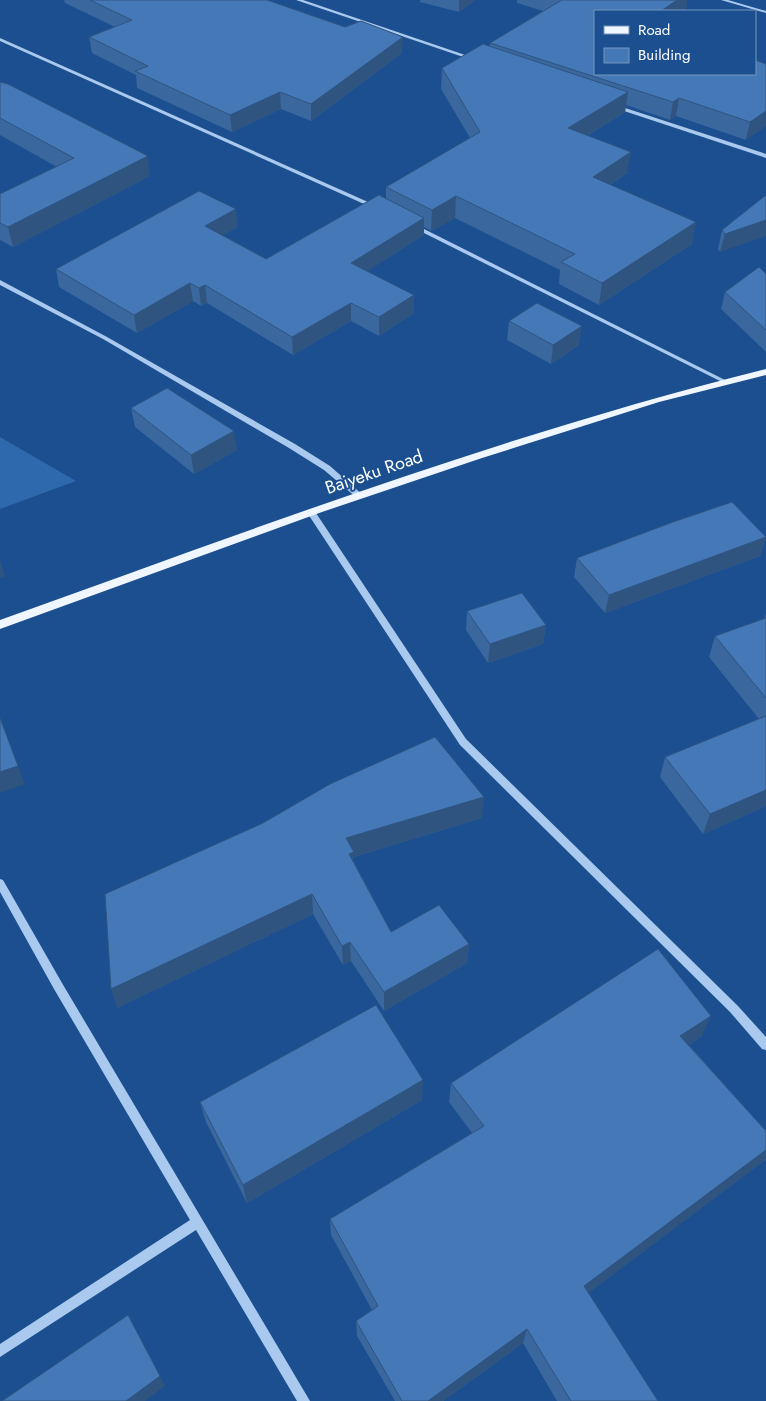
<svg xmlns="http://www.w3.org/2000/svg" width="766" height="1401" font-family="Jost,sans-serif">
	<style>
		.green { fill: #2e69ad }
		.lines { fill: none; stroke-linecap: round; stroke-linejoin: round }
		.minor { fill: #a9c9ee; fill-rule: evenodd }
		.major { fill: #f0f6ff; fill-rule: evenodd }
		.wall { fill: #3a679d }
		.shaded-wall { fill: #305480 }
		.building { fill: #4478b7; stroke: #305480 }
		.labels { text-anchor: middle; dominant-baseline: central; stroke-width: 4; stroke-linejoin: round; paint-order: stroke }
		.street-label { font-size: 18px; fill: #fff; stroke: #1b4f8f }
	</style>
	<rect width="100%" height="100%" fill="#1b4f8f"/>
	<polygon class="green" points="0,437 76,481 0,509"/>
	<g class="lines">
		<g class="minor">
			<polygon points="296,0 303,0 477,59 472,60"/>
			<polygon points="721,0 728,0 766,11 766,13"/>
			<polygon points="0,38 377,206 378,207 373,208 0,41"/>
			<polygon points="612,105 616,105 766,154 766,158 612,107"/>
			<polygon points="412,225 416,225 729,382 726,384 412,227"/>
			<polygon points="0,280 107,337 295,444 330,466 364,496 360,499 357,498 324,470 289,448 103,339 0,285"/>
			<polygon points="311,509 314,510 466,739 738,1006 766,1037 766,1050 762,1049 730,1012 460,745 308,514 307,512 308,510"/>
			<polygon points="0,879 3,880 62,983 310,1401 297,1401 196,1230 0,1357 0,1344 190,1220 54,989 0,892"/>
		</g>
		<path class="major" d="M766,369V375L659,402L482,458L322,512L0,629V620C253,529 505,434 766,369Z"/>
	</g>
	<g class="wall">
		<polygon points="64,0 267,0 402,53 311,121 281,109 232,132 137,88 136,75 92,53 89,37 115,27 65,3"/>
		<polygon points="420,0 475,0 459,12 420,2"/>
		<polygon points="517,0 687,0 686,8 595,74 766,64 746,140 676,116 670,120 626,105 625,112 587,136 627,173 610,185 692,244 599,305 559,284 560,270 455,218 431,231 424,227 424,235 367,271 414,313 379,336 351,321 293,355 207,303 201,306 193,301 137,333 59,287 56,269 238,227 222,235 266,259 386,199 386,187 470,138 441,89 442,68 490,47 490,43 543,11 517,3"/>
		<polygon points="0,82 150,176 13,247 0,240 0,194 57,167 0,135"/>
		<polygon points="766,195 720,252 718,249 722,230"/>
		<polygon points="766,274 766,352 721,309 725,292"/>
		<polygon points="509,321 579,345 551,364 507,340"/>
		<polygon points="131,408 237,450 194,474 135,427"/>
		<polygon points="766,536 760,556 605,613 574,577 577,558"/>
		<polygon points="467,611 546,625 543,644 488,663 466,630"/>
		<polygon points="766,613 766,806 703,834 660,777 665,757 759,719 709,657 715,636 764,619"/>
		<polygon points="482,818 354,857 354,862 391,932 469,944 467,963 384,1011 351,961 343,965 313,914 117,1008 263,823"/>
		<polygon points="702,1036 689,1045 766,1131 766,1159 765,1160 588,1293 658,1401 557,1401 523,1343 443,1401 395,1401 357,1336 356,1321 372,1310 331,1235 330,1219 472,1133 449,1102 451,1083"/>
		<polygon points="422,1100 247,1203 206,1122 200,1102"/>
	</g>
	<g class="shaded-wall">
		<polygon points="459,0 475,0 459,12"/>
		<polygon points="677,0 687,0 686,8 681,11 661,11"/>
		<polygon points="403,37 402,53 311,121 311,104"/>
		<polygon points="280,92 281,109 232,132 230,115"/>
		<polygon points="628,92 625,112 566,149 568,128"/>
		<polygon points="679,98 676,116 670,120 673,102"/>
		<polygon points="766,111 766,126 746,140 750,122"/>
		<polygon points="631,152 627,173 590,198 593,177"/>
		<polygon points="148,156 150,176 13,247 8,227"/>
		<polygon points="456,196 455,218 431,231 432,210"/>
		<polygon points="236,209 238,227 207,244 205,226"/>
		<polygon points="424,218 424,235 352,281 351,263"/>
		<polygon points="766,220 766,236 720,252 725,234"/>
		<polygon points="696,222 692,244 599,305 602,283"/>
		<polygon points="190,283 193,301 137,333 134,315"/>
		<polygon points="205,285 207,303 201,306 199,288"/>
		<polygon points="414,295 414,313 379,336 379,317"/>
		<polygon points="351,303 351,321 293,355 292,337"/>
		<polygon points="582,326 579,345 551,364 553,345"/>
		<polygon points="234,431 237,450 194,474 191,455"/>
		<polygon points="766,537 760,556 605,613 609,595"/>
		<polygon points="0,560 5,576 0,578"/>
		<polygon points="546,625 543,644 488,663 490,644"/>
		<polygon points="18,766 25,784 0,793 0,772"/>
		<polygon points="766,790 766,806 703,834 710,814"/>
		<polygon points="484,797 482,818 354,857 354,872 346,838"/>
		<polygon points="312,894 313,914 117,1008 111,989"/>
		<polygon points="350,942 351,961 343,965 342,946"/>
		<polygon points="469,944 467,963 384,1011 384,992"/>
		<polygon points="711,1016 702,1036 672,1056 680,1036"/>
		<polygon points="423,1080 422,1100 247,1203 243,1185"/>
		<polygon points="766,1150 766,1159 765,1160 578,1301 584,1286"/>
		<polygon points="128,1315 165,1386 145,1401 126,1401"/>
		<polygon points="527,1329 523,1343 443,1401 428,1401"/>
	</g>
	<g class="building">
		<polygon points="90,0 267,0 345,27 361,21 403,37 311,104 280,92 230,115 135,71 148,66 89,37 132,20"/>
		<polygon points="562,0 677,0 661,11 595,11 595,74 755,74 755,60 766,64 766,111 750,122 679,98 673,102 490,43"/>
		<polygon points="483,44 628,92 568,128 631,152 593,177 696,222 602,283 561,262 575,254 456,196 432,210 386,187 480,132 442,68"/>
		<polygon points="0,82 8,84 148,156 8,227 0,223 0,194 74,158 0,118"/>
		<polygon points="199,191 236,209 205,226 266,259 379,195 424,218 351,263 414,295 379,317 351,303 292,337 205,285 199,288 190,283 134,315 56,269"/>
		<polygon points="766,195 766,220 725,234 722,230"/>
		<polygon points="759,267 766,274 766,330 725,292"/>
		<polygon points="537,303 582,326 553,345 509,321"/>
		<polygon points="167,388 234,431 191,455 131,408"/>
		<polygon points="732,502 766,537 609,595 577,558 673,522"/>
		<polygon points="522,593 546,625 490,644 467,611"/>
		<polygon points="766,618 766,698 715,636"/>
		<polygon points="766,716 766,790 710,814 665,757"/>
		<polygon points="0,718 18,766 0,772"/>
		<polygon points="435,737 484,797 346,838 354,852 349,854 391,932 439,905 469,944 384,992 350,942 342,946 312,894 111,989 105,894 263,823 330,784"/>
		<polygon points="658,949 711,1016 680,1036 766,1131 766,1150 584,1286 658,1401 571,1401 527,1329 428,1401 402,1401 356,1321 378,1306 330,1219 484,1126 451,1083"/>
		<polygon points="376,1005 423,1080 243,1185 200,1102"/>
		<polygon points="128,1315 160,1376 126,1401 2,1401"/>
	</g>
	<g class="labels">
		<g class="street-label">
			<text transform="translate(374 472) rotate(-19)">Baiyeku Road</text>
		</g>
	</g>
	<rect x="594" y="10" width="162" height="65" fill="#1b4f8f" stroke="#7695bc"/>
	<rect x="604" y="26" width="25" height="8" fill="#f0f6ff" stroke="#7695bc"/>
	<text x="638" y="35" font-size="15" fill="#ffffff">Road</text>
	<rect x="604" y="48" width="25" height="15" fill="#4478b7" stroke="#7695bc"/>
	<text x="638" y="60" font-size="15" fill="#ffffff">Building</text>
</svg>
